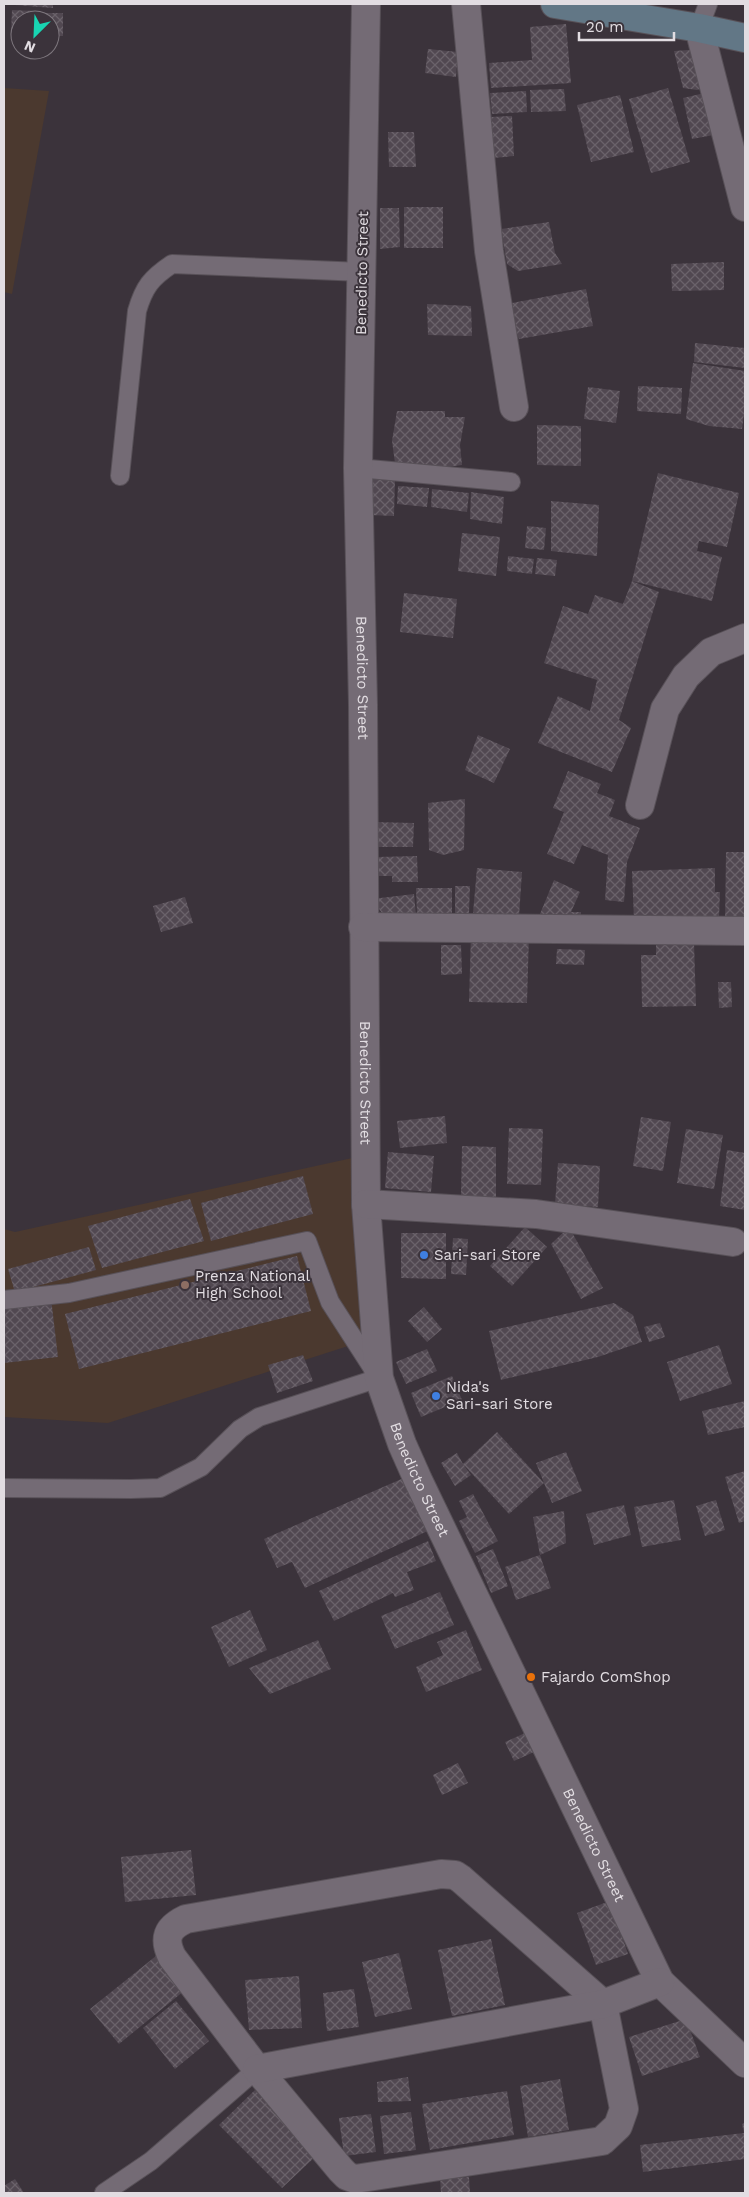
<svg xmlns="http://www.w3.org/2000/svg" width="749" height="2197" font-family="'Work Sans',sans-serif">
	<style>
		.education { fill: #4b392f }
		.building { fill: url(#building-cross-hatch) }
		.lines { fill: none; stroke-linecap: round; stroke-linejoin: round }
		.service-casing { stroke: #585158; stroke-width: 20 }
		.minor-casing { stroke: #585158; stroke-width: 30 }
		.secondary-casing { stroke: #585158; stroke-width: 30 }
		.service { stroke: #746b75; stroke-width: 18 }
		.minor { stroke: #746b75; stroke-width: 28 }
		.secondary { stroke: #627786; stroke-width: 28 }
		.shop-dot { fill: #3f7fe0; stroke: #3b333b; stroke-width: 2 }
		.education-dot { fill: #8d6e63; stroke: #3b333b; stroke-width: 2 }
		.food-dot { fill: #e8710a; stroke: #3b333b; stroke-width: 2 }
		.labels { text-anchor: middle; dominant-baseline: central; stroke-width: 4; stroke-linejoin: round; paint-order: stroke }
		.street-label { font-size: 15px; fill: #e2dde2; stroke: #3b333b }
		.poi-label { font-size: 15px; fill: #e2dde2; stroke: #3b333b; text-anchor: start }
	</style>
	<defs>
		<pattern id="building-cross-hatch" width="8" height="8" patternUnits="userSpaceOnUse" patternTransform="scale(1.25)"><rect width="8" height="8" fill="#514851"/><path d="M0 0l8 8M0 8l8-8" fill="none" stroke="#6a626a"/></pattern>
	</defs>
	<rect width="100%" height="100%" fill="#3b333b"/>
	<g class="education">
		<polygon points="4,88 49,91 12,294 4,292"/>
		<polygon points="357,1157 370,1339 108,1423 4,1417 4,1229 15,1232"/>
	</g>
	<g class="building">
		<polygon points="15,4 53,4 53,8 15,5"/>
		<polygon points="12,10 36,11 36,20 20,20 20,34 11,34"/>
		<polygon points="38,13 63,13 63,36 50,36 50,20 38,20"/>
		<polygon points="566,24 571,83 491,88 489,63 532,60 530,27"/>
		<polygon points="428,49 458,52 456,77 425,73"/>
		<polygon points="702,49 711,86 697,90 683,88 674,51"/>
		<polygon points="668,88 690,162 651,173 629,99"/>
		<polygon points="564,89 566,111 531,112 530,90"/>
		<polygon points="526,91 527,112 492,114 490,93"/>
		<polygon points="709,92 719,134 692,139 683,98"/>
		<polygon points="620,95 634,152 591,162 577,105"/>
		<polygon points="512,116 514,156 493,158 491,117"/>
		<polygon points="388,132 414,132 416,167 389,167"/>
		<rect x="404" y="207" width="39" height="41"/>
		<polygon points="380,208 399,208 400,247 380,249"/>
		<polygon points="549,222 555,253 562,264 518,271 507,264 501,229"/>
		<polygon points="724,262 724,290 672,291 671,264"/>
		<polygon points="586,289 593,326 519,339 506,304"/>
		<polygon points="427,304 471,306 472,336 428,335"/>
		<polygon points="695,343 745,348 745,368 694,362"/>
		<polygon points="693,363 745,371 745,406 742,429 709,426 686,419"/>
		<polygon points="638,386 682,388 681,414 637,411"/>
		<polygon points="588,387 620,391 616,423 584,419"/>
		<polygon points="397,411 445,411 445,417 465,417 460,445 462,465 439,468 395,463 392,441"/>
		<polygon points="537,425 581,426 581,466 537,465"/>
		<polygon points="658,473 739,493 727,547 699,541 697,551 722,557 712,601 632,581 659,592 619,720 631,728 612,772 538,743 558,696 590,711 597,680 544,663 563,606 588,614 595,595 623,604 632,581"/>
		<polygon points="369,478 395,480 394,516 370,515"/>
		<polygon points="398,486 429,488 427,507 397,504"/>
		<polygon points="432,489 469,493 467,512 431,507"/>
		<polygon points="471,492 504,497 502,524 470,519"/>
		<polygon points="551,501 599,505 597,556 551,551"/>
		<polygon points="527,526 546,528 544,550 525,548"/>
		<polygon points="462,533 500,537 496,576 458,571"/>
		<polygon points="508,556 534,559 532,574 507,571"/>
		<polygon points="537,558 557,560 555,576 535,574"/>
		<polygon points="404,593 457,599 453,638 400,632"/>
		<polygon points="478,735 510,749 494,783 465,770"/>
		<polygon points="568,771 601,784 597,793 615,800 609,816 640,828 627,862 624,902 605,900 608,855 582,845 574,864 547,854 564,812 553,808"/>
		<polygon points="465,799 464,850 443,855 429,850 428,803"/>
		<polygon points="373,822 414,823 413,847 373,847"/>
		<polygon points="726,852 745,852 745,924 725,924"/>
		<polygon points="417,856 418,882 392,882 392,876 377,876 377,857"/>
		<polygon points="477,868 522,872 519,917 473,913"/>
		<polygon points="715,868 715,892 720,892 719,919 634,920 632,871"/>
		<polygon points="554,880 580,892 571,912 581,912 581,923 562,923 540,914"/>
		<polygon points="455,886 470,886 469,914 455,914"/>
		<polygon points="416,888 452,888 452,914 417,914"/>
		<polygon points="414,894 416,915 384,916 372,899"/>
		<polygon points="185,897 193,923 161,932 153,906"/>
		<polygon points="471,932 529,934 527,1003 469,1002"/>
		<polygon points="694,942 696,1006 642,1007 641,955 656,955 656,943"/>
		<polygon points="441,945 461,945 462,974 441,975"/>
		<polygon points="557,949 585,950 584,965 556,964"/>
		<polygon points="718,982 731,982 732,1007 719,1008"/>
		<polygon points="445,1116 447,1143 400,1148 397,1121"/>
		<polygon points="641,1117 671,1122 663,1171 633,1166"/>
		<polygon points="509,1128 543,1129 541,1185 507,1184"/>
		<polygon points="686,1129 723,1135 714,1189 677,1183"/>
		<polygon points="462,1146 496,1147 496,1197 461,1196"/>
		<polygon points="727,1150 745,1153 745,1210 720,1206"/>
		<polygon points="388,1152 434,1156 431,1192 385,1188"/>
		<polygon points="558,1163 600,1166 598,1207 555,1204"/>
		<polygon points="303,1176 313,1214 211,1241 201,1203"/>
		<polygon points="190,1199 204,1241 102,1268 88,1226"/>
		<polygon points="525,1227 547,1247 512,1286 490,1266"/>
		<polygon points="569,1227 603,1288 581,1299 551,1244"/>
		<polygon points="401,1233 446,1233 446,1279 401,1278"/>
		<polygon points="453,1238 468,1239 466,1275 451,1274"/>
		<polygon points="89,1247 96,1270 15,1292 8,1269"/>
		<polygon points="297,1256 311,1311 79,1369 65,1314"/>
		<polygon points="51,1298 58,1357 4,1363 4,1304"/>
		<polygon points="614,1303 633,1315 642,1342 598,1357 501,1380 489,1331"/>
		<polygon points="424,1307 442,1329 427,1342 408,1321"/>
		<polygon points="660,1323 665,1337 649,1342 644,1327"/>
		<polygon points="719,1345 732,1384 680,1401 667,1362"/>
		<polygon points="427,1349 437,1371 406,1384 396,1362"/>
		<polygon points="303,1355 313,1381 277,1393 268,1365"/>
		<polygon points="452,1376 462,1400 421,1417 411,1393"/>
		<polygon points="745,1401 745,1427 708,1435 702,1411"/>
		<polygon points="497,1432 544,1483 536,1463 566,1452 582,1491 552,1503 544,1483 509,1514 463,1464 471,1475 455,1486 441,1463 457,1453 463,1464"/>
		<polygon points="745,1471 745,1521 739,1523 725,1477"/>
		<polygon points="406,1477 432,1529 305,1588 292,1562 277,1568 264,1539"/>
		<polygon points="473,1494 498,1541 475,1553 459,1521 467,1517 459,1501"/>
		<polygon points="674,1500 681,1540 642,1547 634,1507"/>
		<polygon points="716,1500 725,1530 705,1536 696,1506"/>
		<polygon points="624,1505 631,1535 594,1545 586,1514"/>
		<polygon points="564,1511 566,1543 540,1555 551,1588 516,1600 505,1567 540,1555 533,1517"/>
		<polygon points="428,1541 436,1561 407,1572 414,1590 395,1597 393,1593 334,1621 319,1591"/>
		<polygon points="493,1549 508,1586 491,1593 476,1556"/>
		<polygon points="440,1592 454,1625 395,1649 381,1616"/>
		<polygon points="250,1610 267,1650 229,1667 211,1627"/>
		<polygon points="466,1630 482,1670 426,1692 416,1667 443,1655 437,1642"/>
		<polygon points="318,1640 331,1669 270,1694 249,1668"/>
		<polygon points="525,1733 534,1752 514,1761 505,1742"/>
		<polygon points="458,1763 468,1783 442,1795 433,1775"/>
		<polygon points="191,1850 196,1895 125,1902 121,1857"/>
		<polygon points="610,1901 628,1954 596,1965 577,1913"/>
		<polygon points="491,1939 505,2005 452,2016 438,1950"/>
		<polygon points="399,1953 412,2009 375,2017 362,1962"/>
		<polygon points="156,1956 184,1991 119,2044 90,2009"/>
		<polygon points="299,1976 302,2028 249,2030 245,1980"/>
		<polygon points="354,1989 359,2027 327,2031 323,1993"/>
		<polygon points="176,2001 209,2041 175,2069 143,2028"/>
		<polygon points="686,2019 700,2057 642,2076 629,2037"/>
		<polygon points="408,2077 411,2101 378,2102 377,2082"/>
		<polygon points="560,2079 569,2130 528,2137 520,2086"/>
		<polygon points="255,2090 317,2155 282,2188 219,2125"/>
		<polygon points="507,2091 514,2135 430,2150 422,2104"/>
		<polygon points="411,2112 416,2150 384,2154 380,2116"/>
		<polygon points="371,2114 376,2152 344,2156 339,2118"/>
		<polygon points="745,2123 745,2159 643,2172 640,2145 744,2133 742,2124"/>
		<polygon points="469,2177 470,2193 441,2193 440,2179"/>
		<polygon points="15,2179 24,2193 4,2193 4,2186"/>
	</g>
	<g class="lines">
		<g class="service-casing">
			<g id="service">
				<polyline points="699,28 708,4"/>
				<polyline points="358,468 511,482"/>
				<path d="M120,476L137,311C144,287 151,278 172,264L362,272"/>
				<polyline points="4,1300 69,1293 307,1241 330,1302 379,1378 259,1417 240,1429 201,1467 160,1488 131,1489 4,1488"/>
				<polyline points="104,2193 151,2161 257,2069"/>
			</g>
		</g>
		<g class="minor-casing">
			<g id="minor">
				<path id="s1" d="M366,4L358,468L363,705L366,1204L379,1378L402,1444L418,1480L660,1982L745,2063"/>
				<polyline points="466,4 489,251 514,407"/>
				<polyline points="699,28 745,207"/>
				<polyline points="640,805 665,709 686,676 711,652 745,638"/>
				<polyline points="363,927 745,931"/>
				<polyline points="366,1204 536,1214 733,1242"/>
				<path d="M441,1874L455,1875L461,1879L603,2004L624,2109L618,2126L602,2141L355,2179L347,2176L341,2170L257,2069L172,1957C163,1938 167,1928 186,1919Z"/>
				<polyline points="257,2069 603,2004 660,1982"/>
			</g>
		</g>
		<g class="secondary-casing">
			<polyline id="secondary" points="555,4 699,28 745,38"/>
		</g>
		<use href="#service" class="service"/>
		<use href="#minor" class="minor"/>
		<use href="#secondary" class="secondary"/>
	</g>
	<g class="shop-dot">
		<circle cx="424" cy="1255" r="5"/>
		<circle cx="436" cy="1396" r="5"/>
	</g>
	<circle class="education-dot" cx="185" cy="1285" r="5"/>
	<circle class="food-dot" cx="531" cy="1677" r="5"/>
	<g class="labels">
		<g class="street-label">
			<text transform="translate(362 273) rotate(-89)">Benedicto Street</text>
			<text stroke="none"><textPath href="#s1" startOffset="674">Benedicto Street</textPath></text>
			<text stroke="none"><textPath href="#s1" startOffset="1079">Benedicto Street</textPath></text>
			<text stroke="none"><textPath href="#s1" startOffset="1484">Benedicto Street</textPath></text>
			<text stroke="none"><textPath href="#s1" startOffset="1889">Benedicto Street</textPath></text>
		</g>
		<g class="poi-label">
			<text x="434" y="1255">Sari-sari Store</text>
			<text x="195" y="1276">Prenza National<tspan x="195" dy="17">High School</tspan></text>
			<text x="446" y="1387">Nida's<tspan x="446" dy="17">Sari-sari Store</tspan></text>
			<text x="541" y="1677">Fajardo ComShop</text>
		</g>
	</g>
	<rect width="749" height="2197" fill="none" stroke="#e2dde2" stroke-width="10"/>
	<g transform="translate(35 35) rotate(204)"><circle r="24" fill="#3b333b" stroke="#7e777e"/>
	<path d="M0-4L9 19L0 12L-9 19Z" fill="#18d5b2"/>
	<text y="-8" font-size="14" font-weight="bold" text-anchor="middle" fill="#e2dde2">N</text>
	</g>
	<path d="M579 32v8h95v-8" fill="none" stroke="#e2dde2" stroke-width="2.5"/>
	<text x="586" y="32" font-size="15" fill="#e2dde2" stroke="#3b333b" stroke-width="4" paint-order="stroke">20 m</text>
</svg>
